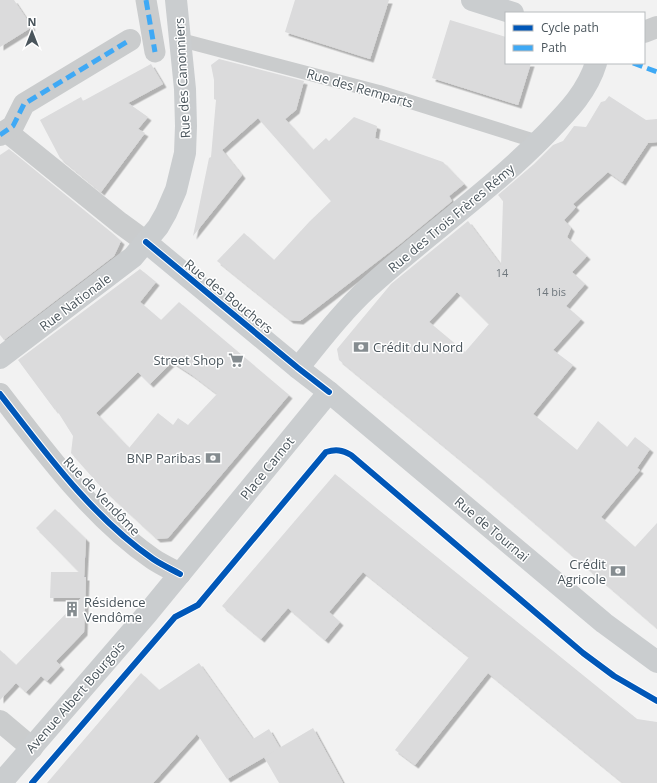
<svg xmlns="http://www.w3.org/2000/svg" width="657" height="783" font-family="'Open Sans',sans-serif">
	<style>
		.building { fill: #dbdbdc; fill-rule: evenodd; filter: url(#shadow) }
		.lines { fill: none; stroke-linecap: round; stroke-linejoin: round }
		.service { stroke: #cacccd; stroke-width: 14 }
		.pedestrian { stroke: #cacccd; stroke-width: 21 }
		.minor { stroke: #cacccd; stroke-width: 22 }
		.tertiary { stroke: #cacccd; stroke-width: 22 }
		.secondary { stroke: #cacdcf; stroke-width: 22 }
		.quiet { stroke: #3fa9f5; stroke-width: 5; stroke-dasharray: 10 5; stroke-linecap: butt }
		.cycleway-casing { stroke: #fff; stroke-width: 8 }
		.cycleway { stroke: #0057b8; stroke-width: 6 }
		.labels { text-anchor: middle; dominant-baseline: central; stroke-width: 3; stroke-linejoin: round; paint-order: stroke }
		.number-label { font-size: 11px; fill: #6f777d }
		.street-label { font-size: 13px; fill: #4a555c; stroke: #fff }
		.poi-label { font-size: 13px; fill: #4a555c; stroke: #fff; text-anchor: end }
	</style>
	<defs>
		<filter id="shadow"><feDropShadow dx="3.5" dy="3.5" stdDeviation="0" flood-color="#0004"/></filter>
	</defs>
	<rect width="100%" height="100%" fill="#f2f2f2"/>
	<g class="building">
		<polygon points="0,0 14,0 32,27 0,47"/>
		<polygon points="295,0 389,0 370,59 285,32"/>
		<polygon points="450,20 506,37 506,63 531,63 518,105 432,78"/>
		<polygon points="219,59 304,81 296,110 285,119 313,150 326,138 329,141 354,117 377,126 375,138 443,162 464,184 449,196 452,201 400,244 300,321 290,320 217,261 244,233 274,260 310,221 331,201 258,118 222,150 242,175 193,236 209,158 211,157 216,100 214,99 214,80 211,65"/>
		<polygon points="151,64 163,84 128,103 148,117 138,129 145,133 101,192 60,158 40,120 81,97 83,101"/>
		<path d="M609,96L646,120L657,119V142L648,143L622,182L608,172L573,204L576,207L564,220L571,228L567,237L587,256L572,272L585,284L566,306L581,319L553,350L573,365L533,414L577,450L598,421L627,447L635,437L650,449L637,468L640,470L601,517L635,547L657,523V628L480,476L339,360L337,349L391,284L468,221L501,265L503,201L498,195L534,164L553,145L563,141L574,126L586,127L601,102L605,101ZM457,292L489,324L465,352L429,322Z"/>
		<polygon points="9,149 112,233 121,241 114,256 4,340 0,335 0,155"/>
		<path d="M140,269L156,282L140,302L161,320L179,302L289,395L168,538L157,539L103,489L71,453L73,436L56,409L55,410L18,360ZM172,362L192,375L217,394L188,425L178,418L173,425L158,413L129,448L96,413L138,372L150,384Z"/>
		<polygon points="335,474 375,507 637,719 657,722 657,783 623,783 488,673 415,765 395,750 469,657 363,572 329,612 340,622 325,640 288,608 261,639 222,606"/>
		<polygon points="55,509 86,539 84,577 86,577 84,632 56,661 61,666 47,681 41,676 26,692 16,683 0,700 0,650 16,665 81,598 50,598 51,572 79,572 36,528"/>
		<polygon points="199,663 253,739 269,729 280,748 227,779 197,734 153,783 47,783 141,673 159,690"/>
		<polygon points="313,728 343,783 279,783 264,757"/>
	</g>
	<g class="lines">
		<polyline class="service" points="181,40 379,92 538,142"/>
		<polyline class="pedestrian" points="146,0 155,52"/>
		<g class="minor">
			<polyline points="644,32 657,27"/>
			<polyline points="6,131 120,223 146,242"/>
			<polyline points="0,135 13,126 24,104 130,40"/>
			<polyline points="0,721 32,748"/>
		</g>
		<path class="tertiary" d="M0,394C45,452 92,517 153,559C162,565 171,569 180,574"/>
		<g class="secondary">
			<polyline points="472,0 513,13"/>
			<polyline points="146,242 298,368 329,392 604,623 657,662"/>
			<polyline points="0,358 133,257 158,227 166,213 176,190 185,153 186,126 185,89 176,0"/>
			<path d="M298,368C320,341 342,312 368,288C425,236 490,191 544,136C565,114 587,93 596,63"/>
			<polyline points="1,783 147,614 329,392"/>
		</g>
		<g class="quiet">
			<polyline points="146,0 155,52"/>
			<polyline points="633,63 657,72"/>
			<polyline points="0,135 13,126 24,104 130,40"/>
		</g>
		<g class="cycleway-casing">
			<g id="cycleway">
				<polyline points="146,242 298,368 329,392"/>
				<path d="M0,394C45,452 92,517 153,559C162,565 171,569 180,574"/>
				<path d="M32,783L175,617L198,605L326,452C336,449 342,450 351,455L583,653L614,676L657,701"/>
			</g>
		</g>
		<use href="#cycleway" class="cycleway"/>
	</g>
	<defs>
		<g id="bank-bare" transform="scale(1.2)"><path d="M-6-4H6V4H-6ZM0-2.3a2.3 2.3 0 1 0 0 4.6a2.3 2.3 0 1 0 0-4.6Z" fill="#858c90" stroke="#fff" stroke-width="2.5" paint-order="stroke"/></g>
		<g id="supermarket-bare" transform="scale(1.2)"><path d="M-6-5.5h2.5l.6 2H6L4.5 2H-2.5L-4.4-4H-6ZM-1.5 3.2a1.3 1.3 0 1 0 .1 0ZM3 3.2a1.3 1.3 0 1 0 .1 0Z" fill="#858c90" stroke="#fff" stroke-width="2.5" paint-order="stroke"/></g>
		<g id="building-bare" transform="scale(1.2)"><path d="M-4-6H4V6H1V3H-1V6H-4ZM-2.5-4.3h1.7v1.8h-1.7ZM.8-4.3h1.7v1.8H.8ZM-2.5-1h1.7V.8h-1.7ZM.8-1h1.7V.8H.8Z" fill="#858c90" stroke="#fff" stroke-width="2.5" paint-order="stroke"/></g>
	</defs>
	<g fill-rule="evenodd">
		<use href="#bank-bare" x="361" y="347"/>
		<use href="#supermarket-bare" x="236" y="360"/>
		<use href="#bank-bare" x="213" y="458"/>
		<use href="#bank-bare" x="618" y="571"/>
		<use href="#building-bare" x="72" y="609"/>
	</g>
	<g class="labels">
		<g class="number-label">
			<text x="502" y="272">14</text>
			<text x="551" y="291">14 bis</text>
		</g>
		<g class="street-label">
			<text transform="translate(182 78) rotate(-93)">Rue des Canonniers</text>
			<text transform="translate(360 88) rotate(16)">Rue des Remparts</text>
			<text transform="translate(451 218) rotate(-40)">Rue des Trois Frères Rémy</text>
			<text transform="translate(229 296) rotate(39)">Rue des Bouchers</text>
			<text transform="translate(75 302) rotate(-37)">Rue Nationale</text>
			<text transform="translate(267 468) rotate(-51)">Place Carnot</text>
			<text transform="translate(102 496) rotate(46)">Rue de Vendôme</text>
			<text transform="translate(492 529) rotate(40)">Rue de Tournai</text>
			<text transform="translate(75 697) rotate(-49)">Avenue Albert Bourgois</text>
		</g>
		<g class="poi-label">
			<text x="373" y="347" text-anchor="start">Crédit du Nord</text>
			<text x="224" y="360">Street Shop</text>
			<text x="201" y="458">BNP Paribas</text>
			<text x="606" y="564">Crédit<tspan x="606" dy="15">Agricole</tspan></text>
			<text x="84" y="602" text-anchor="start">Résidence<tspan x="84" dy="15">Vendôme</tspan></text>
		</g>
	</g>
	<rect x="505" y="12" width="140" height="52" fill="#ffffff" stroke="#b7bbbe"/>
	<rect x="513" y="25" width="20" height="6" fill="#0057b8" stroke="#b7bbbe"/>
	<text x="541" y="32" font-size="12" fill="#4a555c">Cycle path</text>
	<rect x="513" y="45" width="20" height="6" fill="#3fa9f5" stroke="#b7bbbe"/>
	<text x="541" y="52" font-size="12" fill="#4a555c">Path</text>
	<g transform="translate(32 32)" stroke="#ffffff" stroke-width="3" paint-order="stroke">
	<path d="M0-3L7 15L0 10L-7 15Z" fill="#4a555c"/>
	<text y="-6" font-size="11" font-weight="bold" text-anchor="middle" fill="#4a555c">N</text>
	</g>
</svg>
